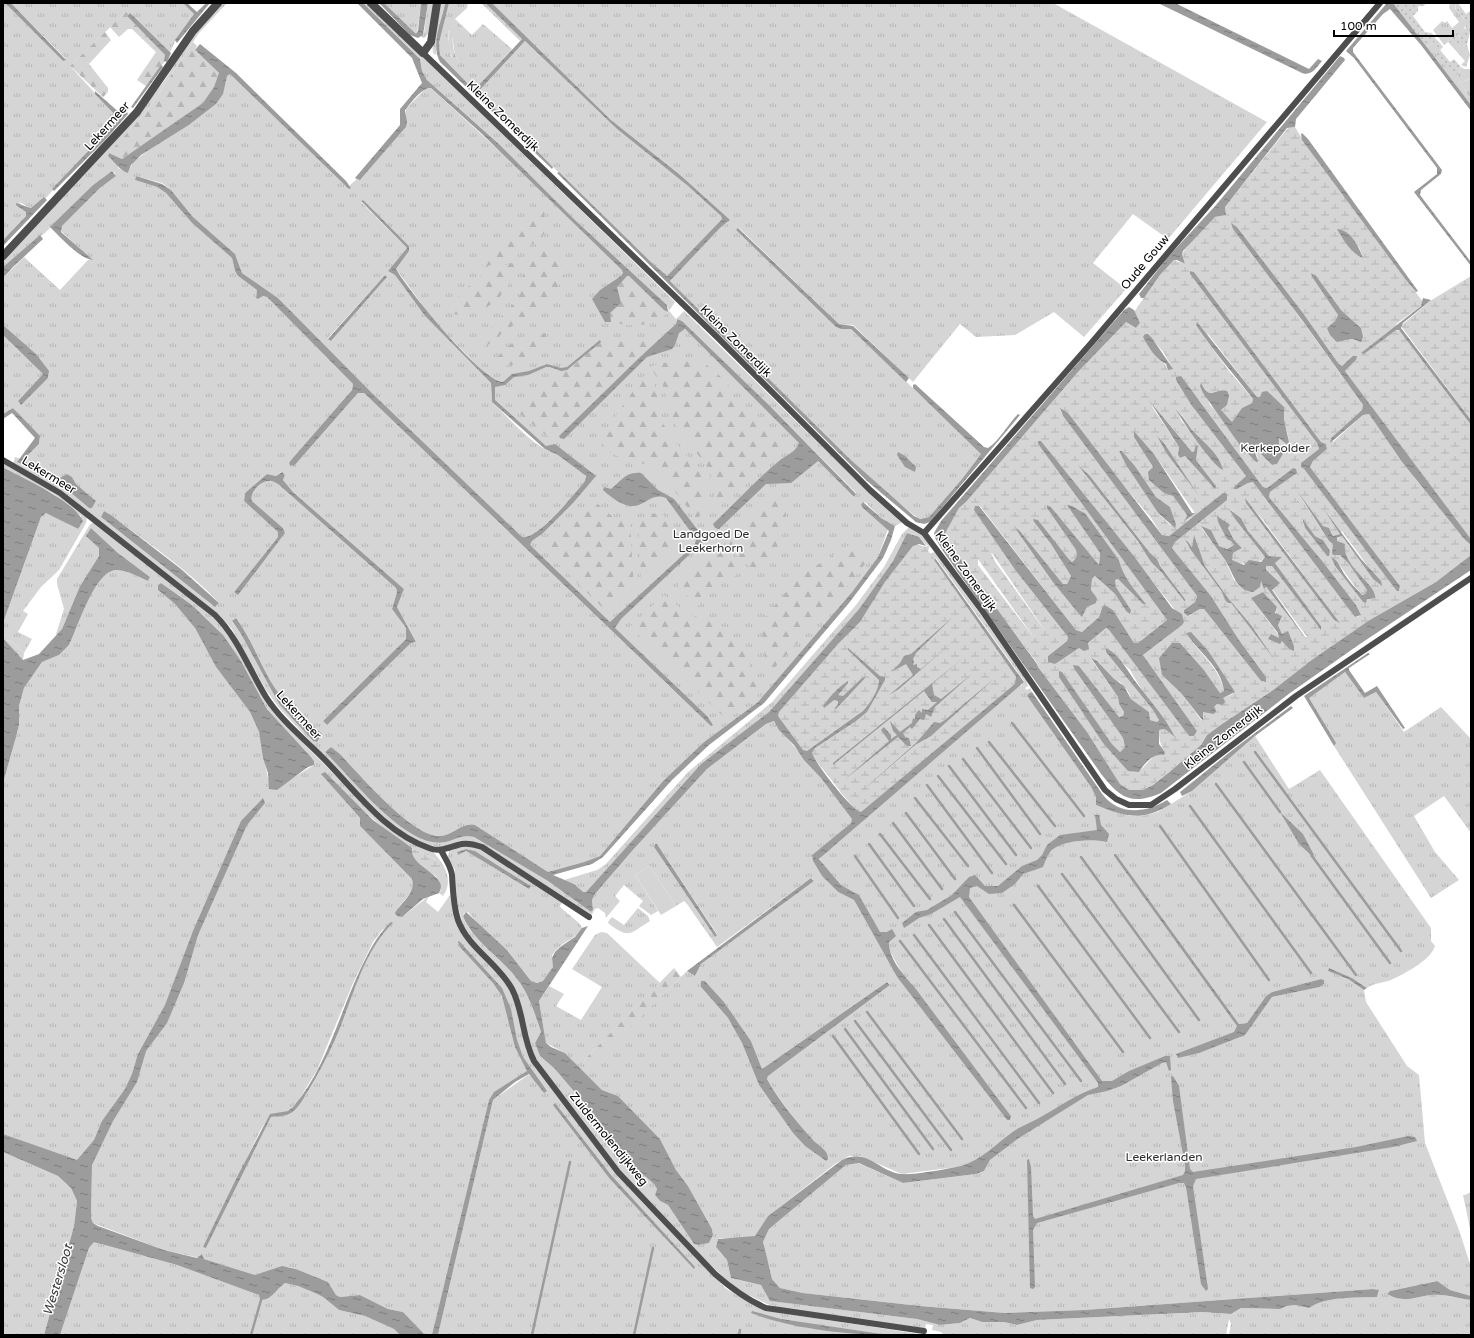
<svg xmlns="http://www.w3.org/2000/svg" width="1474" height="1338" font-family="'Varela Round',sans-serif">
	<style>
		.grass { fill: url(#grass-tufts); fill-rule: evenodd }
		.forest { fill: url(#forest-firs) }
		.wetland { fill: url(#wetland-marsh); fill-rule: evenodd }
		.garden { fill: url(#garden-dots) }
		.pitch { fill: #d5d5d5 }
		.water { fill: url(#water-ripples) }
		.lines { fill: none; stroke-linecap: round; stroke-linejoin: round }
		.stream { stroke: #9c9c9c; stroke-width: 2.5 }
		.minor { stroke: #4e4e4e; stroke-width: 6 }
		.tertiary { stroke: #4e4e4e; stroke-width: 8 }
		.labels { text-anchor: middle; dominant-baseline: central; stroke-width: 3; stroke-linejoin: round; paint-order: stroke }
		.street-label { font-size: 12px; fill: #000; stroke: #fff }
		.park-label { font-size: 12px; fill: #2c2c2c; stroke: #fff }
		.water-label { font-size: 13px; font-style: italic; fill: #3d3d3d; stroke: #fff }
	</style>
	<defs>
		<pattern id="grass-tufts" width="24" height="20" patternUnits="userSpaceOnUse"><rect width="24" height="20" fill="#d5d5d5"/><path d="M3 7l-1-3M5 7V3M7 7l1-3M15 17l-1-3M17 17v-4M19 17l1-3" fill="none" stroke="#b5b5b5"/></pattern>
		<pattern id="forest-firs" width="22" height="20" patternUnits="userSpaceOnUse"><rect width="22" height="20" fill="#d5d5d5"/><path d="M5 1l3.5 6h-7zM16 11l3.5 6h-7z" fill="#b5b5b5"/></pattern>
		<pattern id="wetland-marsh" width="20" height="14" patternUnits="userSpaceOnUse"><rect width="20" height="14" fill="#d5d5d5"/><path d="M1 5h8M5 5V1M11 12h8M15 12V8" fill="none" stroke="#b5b5b5"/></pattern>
		<pattern id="garden-dots" width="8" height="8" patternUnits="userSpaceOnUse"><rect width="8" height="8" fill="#d5d5d5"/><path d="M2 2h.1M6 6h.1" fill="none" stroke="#b5b5b5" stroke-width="1.8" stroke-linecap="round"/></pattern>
		<pattern id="water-ripples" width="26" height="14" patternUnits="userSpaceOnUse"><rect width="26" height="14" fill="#9c9c9c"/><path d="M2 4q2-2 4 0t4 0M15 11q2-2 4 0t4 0" fill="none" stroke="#7d7d7d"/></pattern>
	</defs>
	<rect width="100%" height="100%" fill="#fff"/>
	<g class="grass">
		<polygon points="3,3 5,3 63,61 65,58 11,3 183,3 194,14 175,42 170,52 127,11 70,66 118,118 117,122 53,189 53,190 46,198 31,208 19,202 27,212 26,216 3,240"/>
		<path d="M222,3H227L199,33L147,111L108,155L118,164V168L128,173L133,162L149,150L189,125L216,104L222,94L227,75L230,74L350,189V185L357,179L360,180L406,127V109L425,89L431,88L546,194L667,313L669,311L667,305L575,220L500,145L427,80L422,71L420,59L363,3H368L675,302L669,311L676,319L684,311L856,480L903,522L895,526L881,518L865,502L862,504L888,529L878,557L853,592L758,702L704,742L663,781L600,856L584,862L548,872L475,825C461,822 451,837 438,836C411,835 359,774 340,754L331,747L325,752C351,778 397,835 433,842C449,846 458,833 474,837L548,881L591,912L593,910L592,900L595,894L632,851L707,769L766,724L774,721C796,753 833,784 853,819L851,823L812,855L813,861L822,876L838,892L854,900L897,977L1007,1120H1010L1011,1116L913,985L903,975L859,895L841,885L820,860L821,857L863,821L857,812L814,758L803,750L778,716L779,712L838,644L860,622L885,582L913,546L916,544L925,547L930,554L934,552L938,555L1026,678L1028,686L1025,688L1027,690L1030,688L1032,692L1028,696L1091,787L1096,797V805L1130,816H1142L1158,812L1192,791L1255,736L1289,789L1320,770L1431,928V941L1435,946C1431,960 1404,974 1391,980C1383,983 1374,983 1367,988L1352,978L1329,968L1328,971L1348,979L1364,990L1366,1002L1407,1066L1419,1075L1425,1143L1459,1230L1471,1267V1296L1450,1290L1436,1281L1390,1291L1387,1294C1408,1306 1419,1293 1440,1295C1450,1295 1460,1299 1471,1300V1335H1229L1231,1324L1229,1319L1226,1335H944L941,1332L932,1330L933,1325L926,1324L925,1329L791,1310L767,1304L738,1290L706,1261L618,1168L534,1056L527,1037L520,1003L511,982L475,943L463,925L454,891L455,870L448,858L449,851L463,846L480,848L564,901L559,906L580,924L582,928C575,940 566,940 558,948C556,950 553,953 552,956C552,959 553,962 553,966C552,976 541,987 531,981L508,951L479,925L468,912L464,913L463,916C472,942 501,957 517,979C529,994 535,1014 541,1032L535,1043L540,1056L554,1068L596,1117L617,1158L630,1172L639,1171L654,1184L657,1189L655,1195L660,1201L668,1205L694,1244L699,1245L709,1243L713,1235L712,1229L688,1186L676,1170L660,1139L618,1096L602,1090L565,1053L546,1043L539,1001L549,986L564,994L556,1006L581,1020L602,987L572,969L595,935L601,932L607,933L660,983L584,1060L590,1066L687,971L695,976L701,964L814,881L813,879L811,878L717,947L687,904L684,901L676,906L650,866L635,875L658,911L651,915L639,906L643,901L624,885L615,896L620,901L606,918L605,913L598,908L595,909L591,916L494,852L473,842H461L442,847L427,845L408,836L392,824L364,798L280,709L266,690L232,629L220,616L140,555L64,492L13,464L15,457L19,458L18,463L38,473V469L23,460L39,444L40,438L13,408L3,414V335L43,374L18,401L20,404L48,378L49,374L41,360L3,325V278L24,257L60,290L88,260H92L61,231L62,226L100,188L116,176L115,173L112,171L93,185L45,233L32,242L3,267V260L130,125L165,80L194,34ZM136,176L162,183L171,190L193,217L235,254L242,273L278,298L374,395L521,537C536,542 576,492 586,480L585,475L564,459L595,477L538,537L532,541L529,547L693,709L364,393H358L294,466L290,465L289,463L291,460L352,390L353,384L267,297L263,296L258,299L256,298L257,290L238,276L235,271L232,258L192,223L166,193L157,187L135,180ZM362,200L409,246V251L396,269L421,303L423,310L493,382L492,400L541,445L551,452C531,444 508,417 492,402L491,383L425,316L395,275L388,271L407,248L361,202ZM385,275L387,277L331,341L328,338ZM676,319L682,321L769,405L856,493L855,496H853L686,330H683L676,323ZM281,472L285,475L283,480L293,492L404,589L397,607L416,642L411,643L327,725L323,721L406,639V628L392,609L397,592L396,588L278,484C275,483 272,480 269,481C260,481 249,493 252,501L283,528L285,533L238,594L234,592L278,537L279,532L244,501L245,493L267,474L276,476ZM49,474H52L60,479L67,474L72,477L76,484L96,501L92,508H89L64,487L49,478ZM104,511L111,515C146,542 189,570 219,603L215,607L101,517ZM934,558H936L1024,681L1021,686L934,560ZM236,618C253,641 261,668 277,691C289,708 307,720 321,734L317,742L313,741L279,704L241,634L232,622ZM655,844H657L717,934L715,937L654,847ZM466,849L475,851L531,886L529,889L466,851L458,855L457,852ZM1114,854H1116L1239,1024L1247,1023L1266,996L1272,992L1321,979L1324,980V984L1320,987L1272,997L1245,1034L1114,856ZM701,981H705L724,1002L751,1041L762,1069L887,982L889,983L890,985L768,1076L767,1079C780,1101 797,1122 814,1141C819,1147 829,1151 828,1159L826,1161L805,1146L793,1133L759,1085L742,1043L728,1018L701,987ZM1017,1129L1019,1138L990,1160L984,1171L976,1174L903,1183L858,1163L846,1165L769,1229L763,1242L765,1249L772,1279L780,1288L803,1293L920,1306L1005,1313L1084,1310L1373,1289L1379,1291L1377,1297C1356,1298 1327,1296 1309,1308L1295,1305L1287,1306L1280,1309L1241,1308L1231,1314L1203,1312L1037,1320L1017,1325L1004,1322H982L970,1318L960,1323L940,1325L917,1319L771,1301L761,1285L731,1278L727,1260L716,1247L718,1239L720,1238H749L758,1235L768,1216L835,1164L849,1156H860L902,1174L957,1167L976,1161Z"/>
		<polygon points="384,3 421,3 417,34 413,34"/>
		<polygon points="428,3 434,3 430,32 424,38 421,37 424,33"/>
		<polygon points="440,3 445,3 436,42 436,55 433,53 432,42"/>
		<path d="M449,3H468L467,8L455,19L472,35L483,24L512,49L474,90L440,55L439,43ZM449,30C456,40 451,53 460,63L451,57C451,46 447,42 449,30Z"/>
		<polygon points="481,3 485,3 522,39 520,41"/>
		<polygon points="492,3 1053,3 1267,122 1168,239 1133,214 1093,263 1126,289 1084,337 1054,312 1015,335 976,337 960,324 913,382 853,325 839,324 739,228 736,230 836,327 841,329 851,329 980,452 981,454 962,479 929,517 919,519 889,495 851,460 670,281 720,228 728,222 679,174 611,120"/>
		<path d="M1450,3H1456L1455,8C1458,15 1465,16 1466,24L1462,34L1455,37L1448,35V40L1461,46L1467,45L1470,55L1466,67L1461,65L1465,61L1448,42L1444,45L1433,30L1442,21L1445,23L1447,21L1452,28L1459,22L1449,8Z"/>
		<polygon points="1436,39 1440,43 1437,45 1457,78 1461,67 1464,69 1471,69 1471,79 1459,82 1471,98 1471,105 1426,47 1435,42"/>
		<polygon points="525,41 617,129 688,186 721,216 722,219 668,275 665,275 651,262 480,96 478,92"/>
		<path d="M3,463L51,490L87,517L86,523L59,570L41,587L23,611L28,614L18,632L32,639L24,653L10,640L5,641L3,638V623L41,517L46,513C56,515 67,525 78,529L81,516L54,494L3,467Z"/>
		<path d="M93,522L194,601L215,619L230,636L281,719L305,745L371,811L433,852C445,864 454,881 443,896L439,893L441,890L440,882L436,876L435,859L412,848L393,836L322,775L360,818V826L412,879C417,898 398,899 396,915L402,917L429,896L426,902L438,912L450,895L452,907L479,954L506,983L515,1001L527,1051L608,1162L725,1288L753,1305L781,1313L926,1335H438L493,1100L528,1075L537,1078L527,1072L495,1092L489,1100L433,1335L423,1334L403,1312L388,1309L360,1295L340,1297L336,1295L328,1282L296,1269L289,1267L255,1275L204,1259L164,1250L93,1223L91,1218L92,1165L62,1156L3,1134V783L16,737L19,725V706L24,688L42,662L59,655L69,645C78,627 94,573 115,570C125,569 138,577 148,581L150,577L118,553L91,528L90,538L99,548V556L80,586L62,629L57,635L56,634L64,609L57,584V579L89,526ZM161,583L192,605L218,630L241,661L267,709L311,757L314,761V765L285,783L268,778L259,732L250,712L216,667L195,628L175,604L158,590V585ZM393,923C362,953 352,1002 335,1040C327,1057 318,1075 308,1091C303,1099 298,1109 289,1114C284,1117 276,1116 271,1117L206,1248L204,1247L260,1131L270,1115L289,1111L298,1101L317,1070L353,983L373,942L382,930Z"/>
		<polygon points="909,527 922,535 930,545 926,545 919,537 907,533 893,561 859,609 769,712 701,764 586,892 582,892 574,884 564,880 597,870 605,865 688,772 772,702 856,605 884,567 902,534"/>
		<polygon points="1345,672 1364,698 1376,692 1404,732 1441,707 1471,739 1471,833 1444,796 1414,816 1435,852 1459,880 1431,898 1334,746 1335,743 1309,700 1309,697"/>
		<path d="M638,908L648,916L650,921C629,934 630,939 609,924L608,922L612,917L624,925Z"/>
		<polygon points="3,1152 58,1176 71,1188 77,1201 74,1226 44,1335 3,1335"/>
		<polygon points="1471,1192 1471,1233 1463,1195 1465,1195"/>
		<polygon points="94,1242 177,1265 259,1295 260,1300 264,1300 285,1283 298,1286 315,1293 323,1297 339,1310 365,1316 394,1329 400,1335 60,1335 89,1248"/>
	</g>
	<g class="forest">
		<polygon points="127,11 130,13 127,16 166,56 165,61 146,86 137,80 156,52 132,29 128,29 119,37 110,27"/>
		<path d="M450,29L452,31C453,42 452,54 460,63L459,65L453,61C450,50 447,40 450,29Z"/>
		<polygon points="105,32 111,40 89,64 108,88 108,92 103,97 70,66"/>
		<path d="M193,42L197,46L195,50L219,73C218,85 209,98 200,106L122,159L109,153L147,111Z"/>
		<polygon points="1471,79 1471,98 1459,82"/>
		<polygon points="539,208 543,209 544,212 544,234 540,240 488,266 480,267"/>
		<path d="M536,250C552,250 561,262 565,277C560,285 534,316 526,321C522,323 516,324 512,326C499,333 488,352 472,347L518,299C526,280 518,265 536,250Z"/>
		<path d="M516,261C517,266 514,271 513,276C503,302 472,324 444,311L477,278Z"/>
		<path d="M627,276L669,311C653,328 632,327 611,322L610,313L621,302L617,287Z"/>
		<path d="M544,333L546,334V338C540,342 540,348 536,353C528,364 505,368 492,365C494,359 510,344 516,340C521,337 536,337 544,333Z"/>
		<polygon points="665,334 559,436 557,441 546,435 519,413 555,369 559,371 571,368 601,340 649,341"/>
		<polygon points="695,360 704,363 726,381 735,400 762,419 770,434 781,445 781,448 715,511 714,485 708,468 673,422 663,386 650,367 662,363"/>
		<path d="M646,373C649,378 655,384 657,391C660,400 658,411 662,421C675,452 725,479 699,517L696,518C685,505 664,474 651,467C635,458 611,461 602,442L607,428Z"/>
		<path d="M773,495L786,513C784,535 780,548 764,562C760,565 758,568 753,567C742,565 731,548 724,539L725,536L768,496Z"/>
		<polygon points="592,499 613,517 630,522 634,590 608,613 541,547"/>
		<polygon points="651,513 663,515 682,538 681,546 644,580 641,577 638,521"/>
		<polygon points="716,545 740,570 734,577 717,582 698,606 679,589 678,581"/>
		<polygon points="849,545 859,550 868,560 838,598 767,676 761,622 799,577"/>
		<path d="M664,595C674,603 683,611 695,616C705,620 715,621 724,628C741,642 750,665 759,686L743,701L723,716L630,627Z"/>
		<polygon points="10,640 24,653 23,660 5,641"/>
		<polygon points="674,968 681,977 590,1067 584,1060"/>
	</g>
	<g class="wetland">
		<path d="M1295,127L1303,140L1423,302L1421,306L1396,324V330L1400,331L1471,425V542L1345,371L1356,360L1353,357L1342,366L1338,363L1303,313L1237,227L1232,224L1363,405L1362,410L1331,438L1333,442L1363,415L1369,414L1402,462L1465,540L1471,545V555L1436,582L1368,621L1313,659L1273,690L1222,724L1207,735L1201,745L1153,785L1143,790H1129L1120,784L1087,732L1038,667L1037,663L944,538L945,531L959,508L966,502L1078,372L1126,322L1136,328L1140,323L1134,312L1160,275L1174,260L1185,264L1182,254L1194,237L1215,217L1226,215L1225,207L1288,128ZM1338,229L1359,247L1363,258C1351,254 1343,239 1338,229ZM1190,271L1194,272L1321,442L1326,444L1327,449L1313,461L1310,467L1400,586L1399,591L1304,469L1301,467L1319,449L1317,443L1190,274ZM1312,274L1341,310L1361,328L1357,341L1352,339L1344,341L1327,328L1335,321L1338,315L1312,277ZM1148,334L1164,353L1172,368L1168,370ZM1208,334L1257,397L1284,414C1283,425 1291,436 1288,446L1284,440L1279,438V444L1283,454L1277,464L1272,465L1258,451L1255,452L1258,458L1239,444L1219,414L1210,405L1201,384L1209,394L1213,395L1217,391L1227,405L1221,410L1230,422H1233L1242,408L1252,403L1253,399L1229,371L1204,337ZM1199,400L1263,487L1267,488L1293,468L1297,473L1270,492L1269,497L1323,562L1356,605L1360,616L1355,617L1348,608L1253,482L1248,483L1237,489L1235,486L1246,476L1192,406ZM1151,402L1192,452L1198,446L1196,460L1216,486L1215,488L1185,456L1180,458L1178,455L1179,447L1153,408ZM1060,409L1151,518L1162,535L1169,536L1223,493L1175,542L1172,548L1211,596L1239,640L1266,677L1265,682L1261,681L1204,609H1200L1189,616L1184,610L1195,602L1197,596L1063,416ZM1177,411L1182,415L1210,457L1181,420ZM1134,431L1154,454L1195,513L1186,521L1187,515L1173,496L1160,489L1153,468ZM1158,437L1164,443L1198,495L1167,454ZM1039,441H1041L1176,611L1169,635L1143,655L1197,731L1194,736H1189L1109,630L1106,628L1088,643L1067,654L1055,664L1048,656L1067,641L1068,637L1016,571L975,510L980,506L1076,630L1082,632L1099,617L1102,608L1113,610L1134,643H1138L1167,620L1038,444ZM1119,451H1122L1135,466L1156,497L1170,507L1176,524L1170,525L1158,513L1126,465ZM1090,476L1150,553L1157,559L1160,566L1185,599V602L1162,573L1151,562L1147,554L1110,506ZM1299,495L1323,526L1331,531L1333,536L1340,534L1342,531L1378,580L1373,579L1342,536L1336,540L1344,548C1344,566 1378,586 1375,598L1370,597L1363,602L1335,566L1331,557C1339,561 1353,586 1362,595L1365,594L1367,590C1359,577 1351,564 1340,555H1337L1333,549V544L1329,541ZM1245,500L1263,520L1339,622L1334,620ZM1047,505L1051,507L1099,565L1100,553L1068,505L1078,511L1085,513L1119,560C1123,577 1135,590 1146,604L1118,579L1115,580L1116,587L1131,610L1126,611L1115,594L1095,576L1092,579L1091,590L1097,598L1087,607L1082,616L1078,613L1052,581L1017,531V529L1020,531L1063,584H1067L1071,576L1051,544L1034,522L1038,520L1068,558L1072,562C1077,559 1077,556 1076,550L1047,508ZM1230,509L1241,518L1248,531L1269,556L1281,557L1275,563L1321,626V629L1272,566H1266V570L1270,576L1272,589L1307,637H1305L1261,581L1234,580L1226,562L1201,527L1211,530L1219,546L1227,549L1234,545L1218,522L1230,525L1228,528L1234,540L1242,548L1233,553L1231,560C1242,565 1256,567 1265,557L1235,519ZM1302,519L1315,536L1323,540L1327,556L1305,528ZM1194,536L1205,566L1229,599L1251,625L1277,663L1231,603H1228L1222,592L1190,549L1186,542L1192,547ZM991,553H992L1048,635L996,563ZM978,559L1035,639L978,565ZM1263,592L1277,607C1274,617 1278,625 1282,634L1290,637L1294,646L1289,649L1251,598ZM1186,633L1209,652L1233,694L1223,698L1209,712H1203L1202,721L1181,693L1162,675L1180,643L1204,670L1220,693L1224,691C1219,666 1199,654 1186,633ZM1106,648L1130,670L1165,729L1159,730C1159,739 1160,744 1165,752L1154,756L1139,772L1103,743L1062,673L1112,744L1120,752L1125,747L1123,738L1075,670L1079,666L1119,718L1123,716L1124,712L1119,704L1118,697L1091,659L1097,661L1114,680L1120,682L1128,691L1131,699L1149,712L1150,720L1157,722L1159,720L1153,710L1106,652Z"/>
		<polygon points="1471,276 1471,420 1401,326 1430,301"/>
		<path d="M916,544L924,547L930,545L928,551L934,558V560L1016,677L1017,682L875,802L859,812L842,794L812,753L815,748L856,721L867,712L885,680V677L880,676L849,648L879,680C879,690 870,704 863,711L807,751L803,750L778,716L779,712L838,644L860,622L885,582ZM953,617L916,653L913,659V665L921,669L949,646L893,693L913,675L909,672L906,664L892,672L900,663L904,656L911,654ZM965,656L932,684V690L939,699L951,690L935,707L931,716L926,714L915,723L912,729L910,727L903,733L908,740L907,746L899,737L844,779L889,741L884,733L886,727L891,735V740L897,734L894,733L890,722L900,732L916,719L919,710L922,714L937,701L930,699L924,691L833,763ZM862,678L864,679L839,707L838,701L834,700L824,708C828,696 837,687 848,681L838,695L843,696ZM985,686L960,708L954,716L915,745L856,796L916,743L933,724L940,723L945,720Z"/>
		<path d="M412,848L433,858L440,864L436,876C426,870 410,861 412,848Z"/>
	</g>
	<g class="garden">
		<polygon points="1393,3 1427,3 1423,6 1418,6 1418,11 1413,16 1425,32 1432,33 1436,39 1435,42 1426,47"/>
		<path d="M1456,3H1458L1466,14L1471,10V28L1467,45C1459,47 1451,45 1447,38L1448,35L1459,36L1466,27L1464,18C1458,12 1454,12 1456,3Z"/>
		<polygon points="1440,43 1443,47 1440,50 1450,62 1454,59 1461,67 1457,78 1455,78 1437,55 1436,46"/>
	</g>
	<polygon class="pitch" points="650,866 676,906 661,915 635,875"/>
	<g class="water">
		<polygon points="5,3 11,3 66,60 63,61"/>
		<polygon points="183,3 187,3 197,12 206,3 210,3 177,43 175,40 194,14"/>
		<path d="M357,3H363L420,59L422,71L427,80L500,145L575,220L667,305L668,312L664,310L629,276H627L617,287L621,303L610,313L611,322H605L592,299L600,290L621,276L623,273L622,270L481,133L431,88C422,87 411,103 405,110L407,122L406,127L360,180L355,178L400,125V109L422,83L412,58Z"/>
		<polygon points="379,3 384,3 416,34 418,31 421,3 428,3 423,35 418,38 410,35"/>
		<path d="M445,3H449L439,43L440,55L474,90L522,39L485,3H492L611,120L679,174L730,220L720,228L670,281L851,460L914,516L920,519L929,517L962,479L981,454L913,388V385L915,384L984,447L988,448C1000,440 1008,424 1018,414L1020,415L930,522L924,524L916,522L867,481L557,173L559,172L651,262L667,276L722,219L721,216L688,186L617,129L525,41L478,92L553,167L552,169L440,62C430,43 442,22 445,3Z"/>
		<path d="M1158,3H1175L1309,69L1318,59L1322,61C1316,68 1312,76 1302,73Z"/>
		<polygon points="1387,3 1393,3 1471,105 1471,111 1421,45 1390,9 1383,14 1353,48 1353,52 1442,170 1441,174 1421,190 1420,195 1471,262 1471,266 1414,192 1437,174 1437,168 1354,58 1346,51"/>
		<polygon points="130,13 171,53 167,62 164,61 165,55 127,16"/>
		<path d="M200,44L236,73L346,181L351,188L349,189L230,74L227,76L223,94L216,104L189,125L141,155L131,165L128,173C120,171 115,162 108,156L109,153L122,159L203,103L214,87L219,73L195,50Z"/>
		<polygon points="1340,56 1344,58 1345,60 1296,119 1295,127 1287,128 1225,207 1226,215 1215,217 1183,251 1182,254 1185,264 1177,260 1174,260 1160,275 1144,298 1141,298 1139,294 1168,257 1216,205"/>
		<polygon points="161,65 163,67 133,108 131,107"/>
		<polygon points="95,91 121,114 127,112 128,114 104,141 54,191 52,189 117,121 118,118 95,94"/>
		<polygon points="1302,133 1308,139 1418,291 1416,292 1406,280 1302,140 1301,134"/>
		<path d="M112,171L116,176L100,188L62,226L61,232L93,260C81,260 59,236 50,227L93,185Z"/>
		<path d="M136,176L162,184L171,190L193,217L235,254L242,273L278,298L374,395L522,537C538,540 575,493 585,481L586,476L558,455L545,449L492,402L491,383L425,316L395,275L388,271L407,248L361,201L363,200L409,246V251L396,269C407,289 482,382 503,382L512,374L529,371L547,364L561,368L567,367L600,340L601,342L567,370L561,371L550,367H546L528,375L514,377L505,385L495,387V400L546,446L555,444L596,476L573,503L542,534L532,541L530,545L610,622L695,544L696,539L666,498C643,489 643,526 603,490L604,487L611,489C621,481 626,471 641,473L658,490L674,499L700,533H709L707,538L621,619L615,628L707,716L713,725L711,726L364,393H358L294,466L290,465L289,463L291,460L352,390L353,384L267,297L263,296L258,299L256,298L257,290L238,276L235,271L232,258L192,223L166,193L157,187L135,180Z"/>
		<polygon points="44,197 47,200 3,246 3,240 26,216 26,212 16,205 16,203 31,208"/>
		<polygon points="1231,223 1237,227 1303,313 1338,363 1342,366 1353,356 1357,356 1356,360 1345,371 1470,538 1471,545 1465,540 1402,462 1369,414 1363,415 1330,443 1331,438 1362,410 1363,405 1302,320 1233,229"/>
		<polygon points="738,228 839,324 853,326 909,378 906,382 851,329 841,329 836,327 736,230"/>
		<path d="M1337,229C1351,230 1359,247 1363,258C1351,254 1343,239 1337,229Z"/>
		<polygon points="40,235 43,239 13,267 3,278 3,267"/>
		<polygon points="1190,271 1194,272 1321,442 1326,444 1327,449 1313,461 1310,467 1400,586 1399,591 1397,591 1304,469 1301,467 1301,463 1319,449 1317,443 1190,274"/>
		<polygon points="1311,273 1316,276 1341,310 1361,328 1363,337 1361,342 1352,339 1337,342 1330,335 1327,328 1335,321 1338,315 1312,277"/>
		<polygon points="385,275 387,277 331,341 328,339"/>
		<polygon points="1423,298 1431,300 1403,323 1401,328 1471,420 1471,425 1399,330 1396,330 1364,354 1361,353 1421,306"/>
		<path d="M1129,307L1134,310L1140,323L1136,328L1126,322L1078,372L966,502L959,508L944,535L948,544L963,562L1037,664L1038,667L1087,732L1120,784L1129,790H1143L1153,785L1168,773L1201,745L1207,735L1222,724L1273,690L1313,659L1368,621L1436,582L1471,555V570L1357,646L1290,693L1161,793C1132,805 1121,799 1102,775L945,554L935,538L934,533L941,521L1124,310Z"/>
		<path d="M677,319L682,321L769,405L856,494L855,496H853L818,461L791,483L766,484L719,529L715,528L713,524C735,503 756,480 779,461C785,456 797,451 799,443L685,329L679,333L675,345L672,349L647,357L564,439L560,438L559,436L639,358L676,324Z"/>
		<path d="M1197,322L1257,397H1260L1262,392L1267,391L1284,407V419L1290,447L1279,438V444L1283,454L1277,464L1272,465L1258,451L1255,452L1258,462H1256L1239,444L1203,393L1200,386L1201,383C1211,402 1213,388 1227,391L1229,395L1227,405L1221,410L1232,422L1242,408L1252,403L1253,399C1234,374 1213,351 1196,325Z"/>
		<polygon points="3,325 37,355 49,371 48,378 21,405 18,401 43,374 3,335"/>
		<path d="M1145,334H1148L1152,338L1173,369L1168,370L1166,364C1155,358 1149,348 1143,337Z"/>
		<polygon points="1181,376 1263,487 1267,488 1293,468 1296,469 1297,473 1270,492 1269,497 1323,562 1356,605 1361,615 1355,617 1348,608 1253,482 1248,483 1237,489 1234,489 1235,486 1246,476 1192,406 1176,380 1176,377"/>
		<polygon points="1149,400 1192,452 1194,451 1196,445 1198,446 1196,460 1216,486 1215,489 1185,456 1180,458 1178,455 1179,447"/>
		<polygon points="13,408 40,436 39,444 23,460 38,469 38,473 17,462 35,438 14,415 12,413 3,419 3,414"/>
		<polygon points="1060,408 1068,413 1162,535 1169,536 1223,493 1227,494 1227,500 1175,542 1172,548 1211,596 1239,640 1266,677 1266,682 1261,681 1204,609 1200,609 1188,616 1184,613 1184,610 1195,602 1197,596 1063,416"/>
		<path d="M1176,410C1183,416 1187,423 1192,430C1203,442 1219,453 1223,470C1212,465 1183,422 1176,410Z"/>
		<polygon points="1134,431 1154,454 1192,513 1195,513 1185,521 1187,515 1173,496 1164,493 1149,480 1148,472 1153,467 1134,437"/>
		<polygon points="1157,436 1164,443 1199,496 1167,454"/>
		<polygon points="1038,441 1041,441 1133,555 1172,608 1182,614 1184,622 1182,625 1143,655 1197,731 1194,736 1189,736 1109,630 1106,628 1088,643 1089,649 1084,651 1079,648 1055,664 1048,662 1048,656 1067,641 1068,637 1016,571 974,510 975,506 979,506 1076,630 1082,632 1099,617 1102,608 1104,605 1113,610 1134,643 1138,643 1167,620 1038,444"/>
		<polygon points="1119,451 1122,451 1135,466 1156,497 1170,507 1176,524 1175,528 1158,513 1126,465"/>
		<polygon points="898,452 905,456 916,467 915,472 905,467 897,455"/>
		<polygon points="1078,465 1090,476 1150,553 1157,559 1160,566 1185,599 1185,602 1162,573 1151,562 1139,543"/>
		<path d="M3,467C24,479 73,500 83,521L78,529L46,513L41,517L3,623Z"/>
		<path d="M282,472L285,475L283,480L293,492L404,589L397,607L416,642L411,643L327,725L323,721L406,639V628L392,609L397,592L396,588L278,484C275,483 272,480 269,481C260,481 249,493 252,501L283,528L285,533L238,595L234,592L278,537V532L244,501L245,493L267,474L276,476Z"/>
		<polygon points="49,474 52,474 60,478 67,474 72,477 76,484 96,501 92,508 89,508 64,487 49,478"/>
		<path d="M1297,491L1323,526L1329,528L1333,536L1340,534L1323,508L1361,559L1381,581L1382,586L1373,579L1342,536L1337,538V541L1345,544C1341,566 1378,585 1375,598L1367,599L1366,603L1363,602L1335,566L1331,557C1338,560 1339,565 1343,572C1348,580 1355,588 1362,595L1365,594L1367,590L1349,564L1340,555H1333L1332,553L1333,544L1329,541Z"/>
		<polygon points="1245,498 1340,623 1334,620 1246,503"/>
		<path d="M863,502L881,518L895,526L891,540L883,558L849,603L764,703L709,745L672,780L603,857L592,864L553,875L574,884L583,892H586L701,764L769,712L859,609L893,561L907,533L919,537L926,546L919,544L913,546L885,582L860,622L838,644L779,712L778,716L803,750L807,751L863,711C870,704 879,690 879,680L848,650V648L880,676L885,677V680L867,712L856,721L815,748L812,753C815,763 852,811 861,812L1015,684L1016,677L934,560L935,558L1024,682L819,859L841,885L859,895L880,932H887L892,929L896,936L889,942C888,957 903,975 913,985L1011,1116L1010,1120H1007L897,977L854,900L838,892L822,876L813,861L812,855L851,823L852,819L821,778L804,760L794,745L779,730L774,721L766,724L707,769L632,851L595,894L592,900L593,910L591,912L548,881L474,837C458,833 450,846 432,842C396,835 351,778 325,752L331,747L340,754C359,774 411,835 438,836C452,837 461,822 475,825L548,872L584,862L600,856L663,781L704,742L758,702L853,591L878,557L889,531L863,508L861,505Z"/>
		<path d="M1047,505L1051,507L1099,565L1100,553L1067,505C1074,505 1078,511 1085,513L1119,560C1123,577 1135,590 1146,604H1143L1118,579L1115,580L1116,587L1131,610L1130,614L1126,611L1115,594L1095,576L1092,579L1091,590L1097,598L1096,603L1087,607L1082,617L1078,613L1052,581L1017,531L1016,528L1020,531L1063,584H1067L1071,576L1051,544L1034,522L1033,519L1038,520L1068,558L1072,562C1077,559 1077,555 1076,550L1047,508Z"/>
		<path d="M1229,509L1241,518L1248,531L1269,556L1282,557L1275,563L1321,626V630L1272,566H1266V570L1280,583L1272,590L1307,640L1266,587L1264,589L1261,581L1260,587L1253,592C1236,591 1233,572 1225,560C1217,549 1209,538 1201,526L1211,530L1219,546L1227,549L1234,545L1231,541L1227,539L1218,522L1217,516L1230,525L1228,528L1234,540L1242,548L1233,553L1232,560L1244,565L1249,560L1261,562L1265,557L1235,519Z"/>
		<polygon points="104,511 111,515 181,569 219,603 215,607 101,517"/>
		<polygon points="1302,518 1315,536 1323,540 1330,551 1329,556 1327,556 1305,528"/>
		<path d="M91,528L118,553L150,577L148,581C139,577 125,569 115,570C94,573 78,627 69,645L59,655L42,662L24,688L19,706V725L16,737L3,783V638L23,660L39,654L62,629L80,586L99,556V548L86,536Z"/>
		<polygon points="1194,535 1205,566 1229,599 1251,625 1277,663 1231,603 1228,603 1225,600 1222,592 1190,549 1185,539 1192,547"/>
		<polygon points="161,583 192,605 223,635 241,661 267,709 311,757 314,761 314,765 308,767 277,790 269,789 268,773 263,758 259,732 250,712 216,667 195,628 175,604 158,590 158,585"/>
		<polygon points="1263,592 1277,607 1275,613 1282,616 1278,625 1282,634 1288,631 1294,646 1294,651 1289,649 1282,641 1280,644 1268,639 1271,634 1279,638 1278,633 1251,598"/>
		<polygon points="954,616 916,653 913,659 914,662 913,665 917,664 917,667 921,669 957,638 899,689 889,695 913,675 906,664 891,672 900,663 904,656 911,654"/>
		<path d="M236,618C253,641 261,668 277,691C289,708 307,720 322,734L317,742L313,741L279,704L241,634L232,621Z"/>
		<path d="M1191,632L1209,652L1235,692L1223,698L1225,701L1223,705L1217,704L1214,707L1216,711L1214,714L1203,712V721L1181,693L1162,675L1159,658L1172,643H1180L1204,670L1220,693L1224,691C1221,666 1199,653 1186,633Z"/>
		<path d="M1106,648C1122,657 1127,671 1138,685C1151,702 1165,717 1175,737L1165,729L1159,730V744L1165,752L1164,755C1153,753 1145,763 1139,772L1128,771L1103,743L1059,677V671L1062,672L1112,744L1120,752L1125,747L1123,738L1075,670L1073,665L1079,666L1119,717L1123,716L1124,712L1119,704L1118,697L1091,658L1097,661L1114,679L1124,686L1131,699L1149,712L1150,720L1157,722L1159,720L1153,710L1106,652Z"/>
		<polygon points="1368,653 1370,654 1349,668 1349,670 1365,693 1377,686 1405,728 1403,729 1376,692 1364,698 1345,672 1309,698 1336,743 1334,746 1304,696"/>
		<polygon points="967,655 932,684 934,695 941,699 972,674 935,707 931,717 926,714 924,720 920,719 912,729 910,727 903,733 905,737 909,738 911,746 907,746 898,737 844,780 889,741 881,730 884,727 891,735 891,739 897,735 893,731 890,721 900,732 912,723 913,718 915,719 915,715 919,710 922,713 922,709 928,710 937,702 932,702 924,691 833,765 833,763"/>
		<path d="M866,677L836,709L835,708L838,704V701L834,700L824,708L823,706C831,696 837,688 848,681V683L838,695L843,696L862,678Z"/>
		<polygon points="995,678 931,736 915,745 855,797 916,743 934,722 940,723 945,720"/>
		<path d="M1032,692L1103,795C1120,816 1146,813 1167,800L1171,804C1142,822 1126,817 1096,805V797L1091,787L1028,697V694Z"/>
		<polygon points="1291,706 1293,708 1255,736 1192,791 1182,796 1180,792 1235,748"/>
		<path d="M325,772L373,820L412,848C409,868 451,875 439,893L423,899L402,917L397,916L395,913C402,901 416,894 412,879L360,826V818L321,774Z"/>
		<path d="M263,798L265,803L247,825L198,935L184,983L167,1023L146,1051L137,1082L113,1121L92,1165L91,1218L93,1223L98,1226L164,1250L197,1258L202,1254L204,1259L255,1275L282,1266L296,1269L328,1282L336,1295L340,1297L360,1295L388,1309L403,1312L425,1335H400L394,1329L365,1316L339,1310L323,1297L315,1293L298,1286L285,1283C276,1289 271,1301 260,1300L259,1295L177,1265L94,1242L89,1248L60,1335H44L74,1226L77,1201L71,1188L58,1176L3,1152V1134L77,1160L94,1140L102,1121L125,1089L132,1074L138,1054L165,1005L193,931L241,821Z"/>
		<polygon points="1280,812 1303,834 1314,855 1312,856 1299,844"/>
		<path d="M1095,815H1099L1101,825L1109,834L1107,842C1093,838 1059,840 1050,852C1047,856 1045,862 1043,867L1023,874L1015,884L1002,893L989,894L977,886L970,888L969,897L1102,1081H1112L1129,1071L1165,1056H1170L1171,1070L1169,1071L1166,1062L1162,1063L1121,1086L1107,1091L1088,1095L1019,1138L990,1160L984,1171L976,1174L903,1183L859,1163L846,1165L769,1229L763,1242L765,1249L772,1279L780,1288L803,1293L920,1306L1005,1313L1084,1310L1373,1289L1379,1290L1377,1297C1356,1298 1327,1296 1309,1308L1295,1305L1287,1306L1280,1309L1241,1308L1231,1314L1203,1312L1037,1320L1017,1325L1004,1322H982L970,1318L960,1323L940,1325L917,1319L770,1301L761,1285L731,1278L727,1260L716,1247L718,1239L755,1236L768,1216L842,1160C867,1147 878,1171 901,1174C914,1175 942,1170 956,1167C980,1163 997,1142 1017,1129C1024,1125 1032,1122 1039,1118C1059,1107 1076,1094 1098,1087V1083L960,897L931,914L919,918L904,928L902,923L916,912L927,910L952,895L969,877L975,875L985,886H998L1022,866L1037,860L1042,855L1047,845L1060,835L1097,830Z"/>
		<polygon points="655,844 657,844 717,935 715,937 654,847"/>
		<polygon points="466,849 475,851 531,886 529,889 466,851 458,855 457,852"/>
		<polygon points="1114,854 1116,854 1239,1024 1247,1023 1266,996 1272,992 1321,979 1324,980 1324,984 1320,987 1272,997 1245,1035 1199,1053 1178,1058 1176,1054 1234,1032 1237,1026 1114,856"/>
		<polygon points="811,878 814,881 701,964 695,976 687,971"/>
		<path d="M466,912L507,950L531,981L537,983L543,981L553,967L552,958L555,952L560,947L575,937L582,928L588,926L539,1001L546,1043L551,1047L565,1053L602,1090L618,1096L660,1139L676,1170L688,1186L712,1229L713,1235L709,1243L699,1245L694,1244L668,1205L660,1201L655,1195L657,1189L654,1184L639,1171L630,1172L617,1158L596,1117L554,1068L540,1056L535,1043L541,1032C535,1014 529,994 517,979C501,957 473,942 463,916Z"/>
		<path d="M391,922L393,923C362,953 352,1002 335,1040C327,1057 318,1075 308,1091C303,1099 298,1110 289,1114C284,1117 276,1116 271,1117L206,1248L203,1247L238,1175L270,1114L288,1111L293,1107C326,1069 339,1015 360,970C369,952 376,936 391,922Z"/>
		<polygon points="459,941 502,988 511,1009 517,1040 523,1057 547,1091 544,1093 529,1074 515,1082 493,1100 438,1335 432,1335 489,1100 494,1092 527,1071 515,1047 502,996 493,983 460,947 458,942"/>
		<polygon points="1329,968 1352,978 1367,988 1364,990 1348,979 1328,971"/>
		<path d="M701,981H705L724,1002L751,1041L762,1069L887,982L890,985L768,1076L767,1079C779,1101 797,1122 814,1141C819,1146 829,1151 828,1159L826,1161L805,1146L793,1133L759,1085L742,1043L728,1018L701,987Z"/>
		<polygon points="1173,1076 1179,1086 1190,1169 1193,1172 1356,1147 1408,1136 1415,1137 1417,1141 1393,1147 1196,1179 1193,1186 1208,1289 1206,1291 1201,1284 1186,1187 1184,1183 1179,1183 1037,1223 1033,1230 1035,1287 1033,1289 1030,1288 1027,1160 1029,1159 1031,1167 1033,1216 1035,1219 1183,1175 1185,1171 1185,1165 1173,1101 1171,1077"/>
		<polygon points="555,1103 611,1175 695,1267 694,1269 610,1179 553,1105"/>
		<path d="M1437,1281L1450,1290L1471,1296V1300C1460,1299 1450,1295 1440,1295C1419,1293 1408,1306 1387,1294L1390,1291Z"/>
		<path d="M752,1311L781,1319L888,1335C848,1335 789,1328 751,1313Z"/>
	</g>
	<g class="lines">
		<g class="stream">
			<polyline points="1012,723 1084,816"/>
			<polyline points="989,742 1055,826"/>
			<polyline points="977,748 1040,834"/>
			<polyline points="1255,752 1401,951"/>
			<polyline points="963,759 1031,848"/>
			<polyline points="1244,762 1280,812"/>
			<polyline points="949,766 1016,855"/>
			<polyline points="938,776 1006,864"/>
			<polyline points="1216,784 1356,975"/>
			<polyline points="927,785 992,873"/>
			<polyline points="915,798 968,866"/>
			<polyline points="1190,806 1311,973"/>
			<polyline points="906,813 955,879"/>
			<polyline points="893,823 942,889"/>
			<polyline points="1160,826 1269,980"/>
			<polyline points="880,834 930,899"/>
			<polyline points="869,844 914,906"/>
			<polyline points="855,856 898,918"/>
			<polyline points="1312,856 1390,963"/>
			<polyline points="1081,857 1199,1020"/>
			<polyline points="1062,874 1179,1032"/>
			<polyline points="1038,886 1150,1038"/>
			<polyline points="1014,905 1123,1052"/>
			<polyline points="955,912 1081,1081"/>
			<polyline points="944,919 1065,1084"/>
			<polyline points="929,925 1053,1093"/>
			<polyline points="914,935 1039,1103"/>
			<polyline points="900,941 1026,1108"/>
			<polyline points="867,1012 962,1139"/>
			<polyline points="855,1021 951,1150"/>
			<polyline points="845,1029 933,1149"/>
			<polyline points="833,1036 919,1154"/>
			<polyline points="251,1335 261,1300"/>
			<polyline points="532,1335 570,1162"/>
			<polyline points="634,1335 653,1248"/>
			<polyline points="739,1335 740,1330"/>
		</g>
		<g class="minor">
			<polyline points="423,53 717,337 870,490 907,523 924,533 983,612 1105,790 1116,799 1129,805 1151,805 1175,789 1296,696 1471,578"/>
			<path d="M3,460L60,493L215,615C238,638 249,669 266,697C282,722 306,740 326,761C357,793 386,833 429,848C441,853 451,846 462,844C469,843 476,845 482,847L589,917"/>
			<polyline points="924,533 1093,341 1380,3"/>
			<path d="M441,850C444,857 451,866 452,875C453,890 453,905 458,920C468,948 498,963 512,989C524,1012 522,1038 534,1061L618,1172L715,1274C731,1288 747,1300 766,1308L924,1331"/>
		</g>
		<g class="tertiary">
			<polyline points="371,3 423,53 431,42 437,3"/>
			<polyline points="3,256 137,112 193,31 218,3"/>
		</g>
	</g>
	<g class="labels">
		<g class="street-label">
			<text transform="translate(503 116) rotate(44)">Kleine Zomerdijk</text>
			<text transform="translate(107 126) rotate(-48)">Lekermeer</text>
			<text transform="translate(1145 262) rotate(-50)">Oude Gouw</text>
			<text transform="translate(736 341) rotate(45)">Kleine Zomerdijk</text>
			<text transform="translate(49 475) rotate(31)">Lekermeer</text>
			<text transform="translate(966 571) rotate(54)">Kleine Zomerdijk</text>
			<text transform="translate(299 715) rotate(48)">Lekermeer</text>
			<text transform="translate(1223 737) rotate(-38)">Kleine Zomerdijk</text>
			<text transform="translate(609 1139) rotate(51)">Zuidermolendijkweg</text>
		</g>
		<g class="park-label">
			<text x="1275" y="448">Kerkepolder</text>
			<text x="711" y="534">Landgoed De<tspan x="711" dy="14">Leekerhorn</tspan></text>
			<text x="1164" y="1157">Leekerlanden</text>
		</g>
		<g class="water-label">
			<text transform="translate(58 1280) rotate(-73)">Westersloot</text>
		</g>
	</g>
	<rect width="1474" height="1338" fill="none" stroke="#000000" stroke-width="8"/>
	<path d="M1334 30v6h119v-6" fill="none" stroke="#000000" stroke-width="2"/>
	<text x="1340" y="30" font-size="12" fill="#000000" stroke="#ffffff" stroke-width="3" paint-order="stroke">100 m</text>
</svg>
